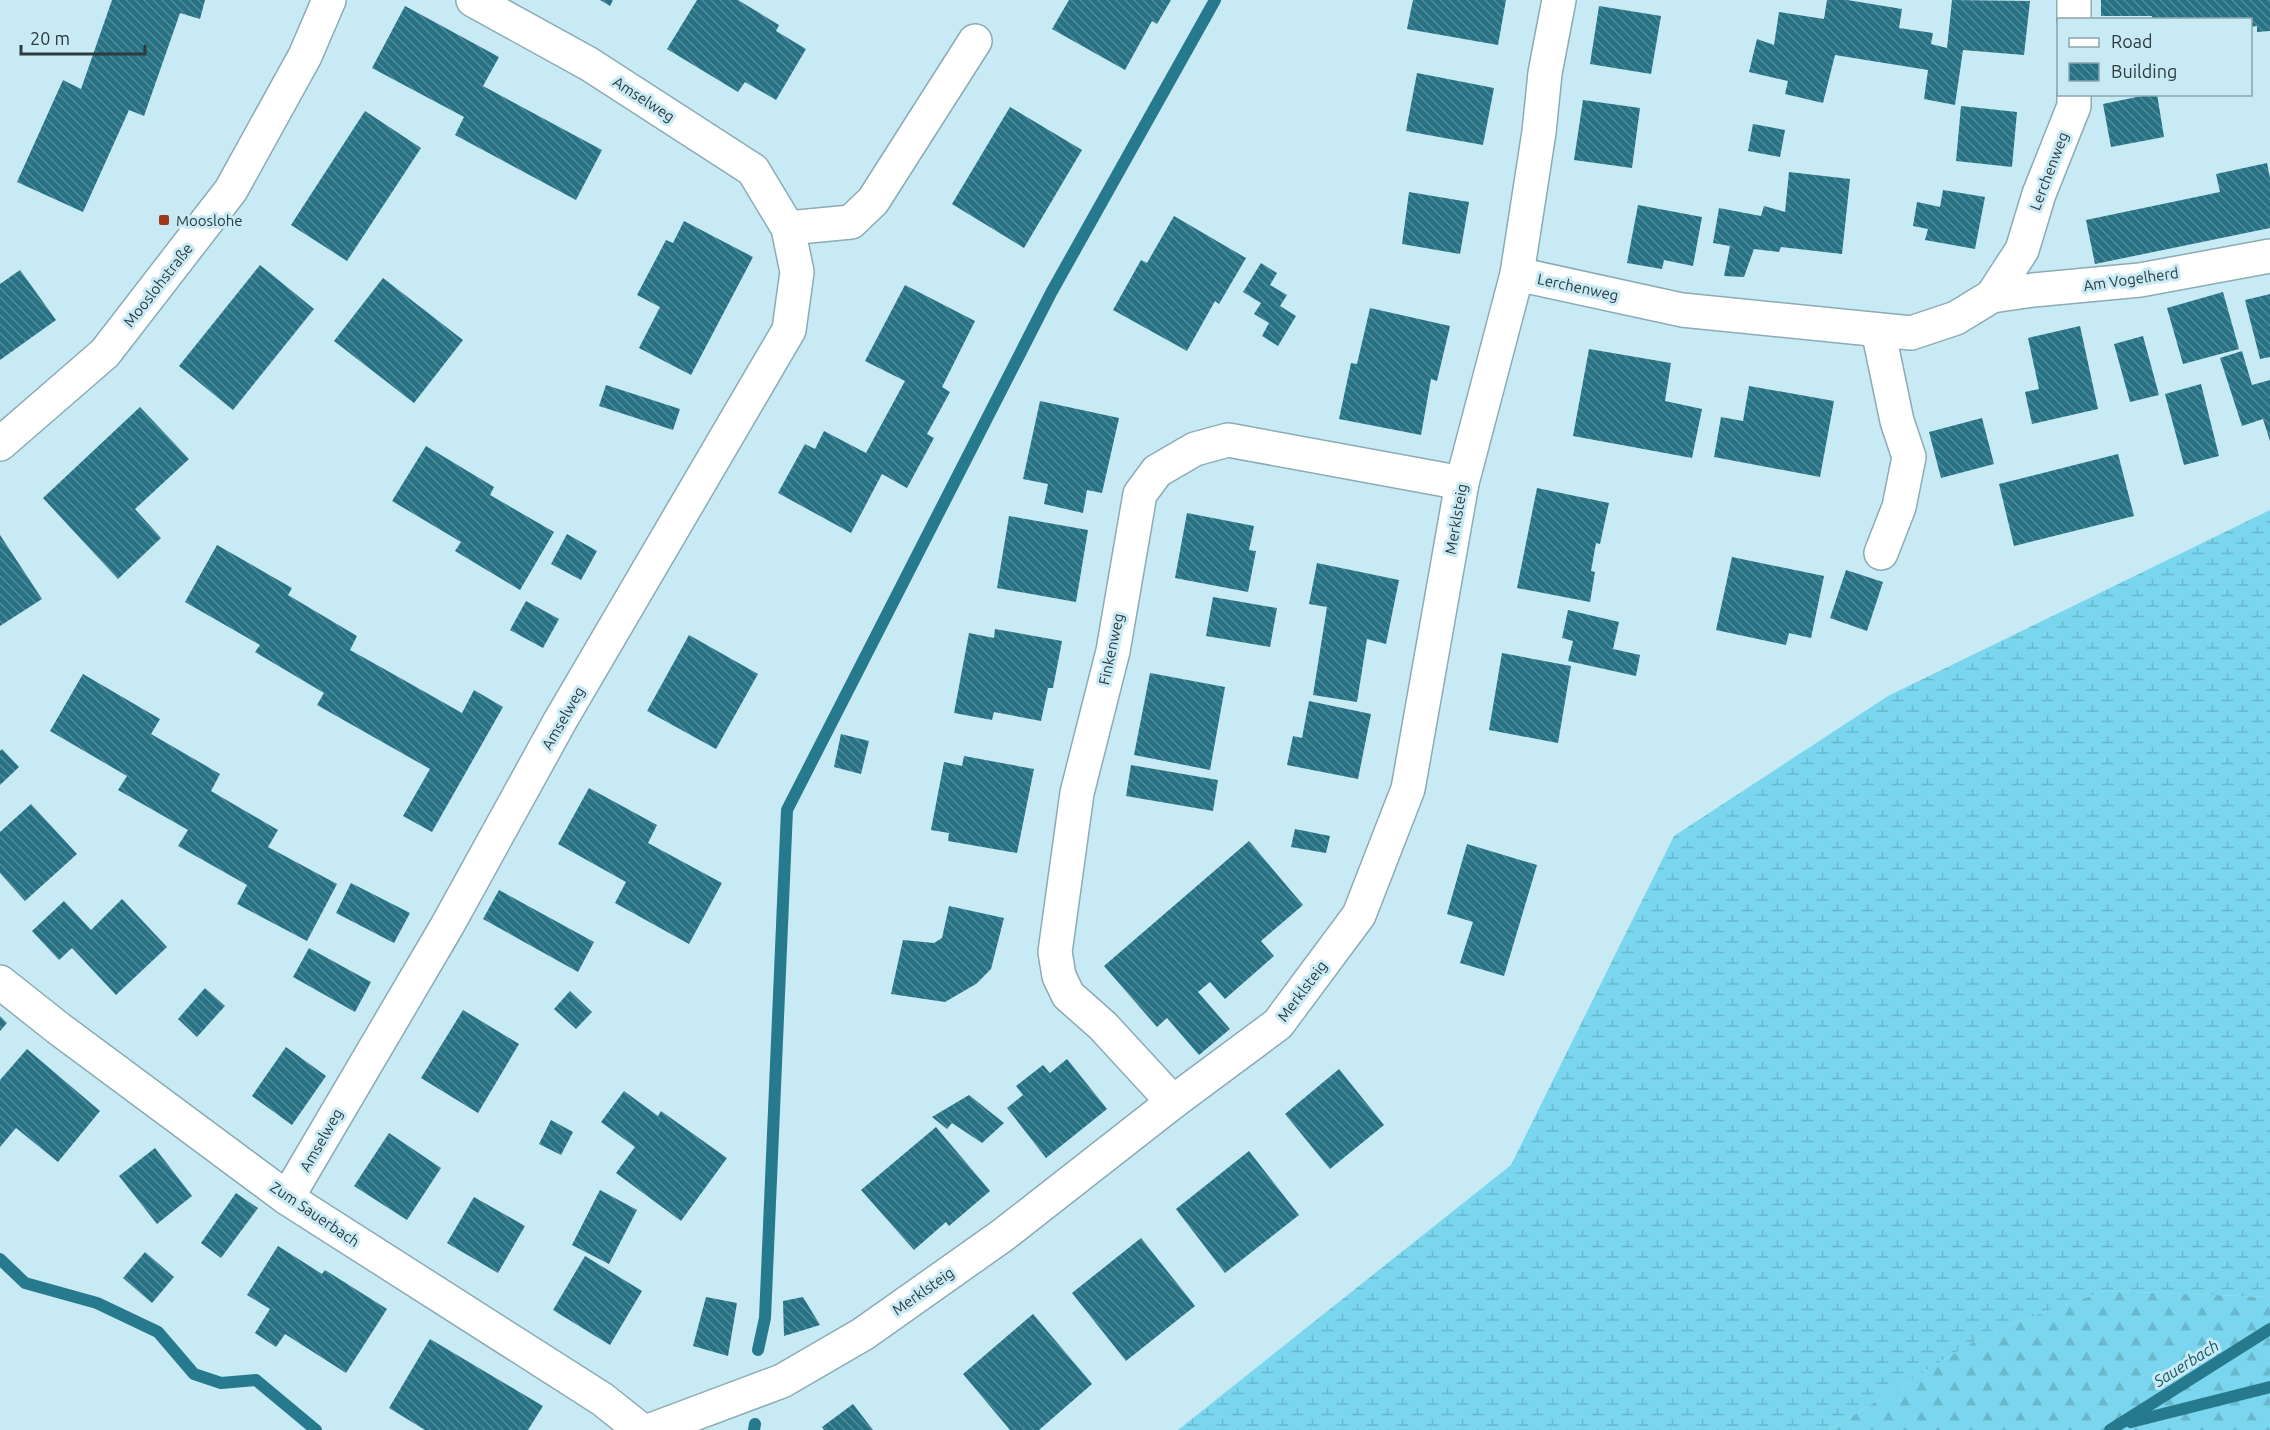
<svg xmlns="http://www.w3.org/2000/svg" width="2270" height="1430" font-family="Ubuntu,sans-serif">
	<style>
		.forest { fill: url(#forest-firs) }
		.wetland { fill: url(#wetland-marsh) }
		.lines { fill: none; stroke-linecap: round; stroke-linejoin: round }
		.stream { stroke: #277a8d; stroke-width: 12 }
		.building { fill: url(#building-back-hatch) }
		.minor-casing { stroke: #8babb5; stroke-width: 36 }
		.tertiary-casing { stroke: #8babb5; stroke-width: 36 }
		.minor { stroke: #fff; stroke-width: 33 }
		.tertiary { stroke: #fff; stroke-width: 33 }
		.poi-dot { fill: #9e3716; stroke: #c8eaf4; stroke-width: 2 }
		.labels { text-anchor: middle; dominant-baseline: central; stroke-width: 6; stroke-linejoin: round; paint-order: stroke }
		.street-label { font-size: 15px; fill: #2d3a3e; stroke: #c8eaf4 }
		.poi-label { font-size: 15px; fill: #2d3a3e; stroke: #c8eaf4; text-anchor: start }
		.water-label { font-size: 16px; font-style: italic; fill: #1b5664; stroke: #c8eaf4 }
	</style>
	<defs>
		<pattern id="forest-firs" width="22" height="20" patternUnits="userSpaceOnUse" patternTransform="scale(1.5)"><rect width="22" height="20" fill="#79d6ee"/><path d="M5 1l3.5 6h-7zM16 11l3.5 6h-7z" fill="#69b8cd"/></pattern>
		<pattern id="wetland-marsh" width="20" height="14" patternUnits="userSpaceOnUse" patternTransform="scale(1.5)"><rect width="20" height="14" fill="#79d6ee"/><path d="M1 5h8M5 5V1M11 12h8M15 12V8" fill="none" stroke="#69b8cd"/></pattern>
		<pattern id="building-back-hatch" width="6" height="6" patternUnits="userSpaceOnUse" patternTransform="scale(1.5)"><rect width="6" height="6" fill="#277284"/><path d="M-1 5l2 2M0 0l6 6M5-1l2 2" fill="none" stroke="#558b98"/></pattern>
	</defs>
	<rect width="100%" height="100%" fill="#c8eaf4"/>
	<polygon class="forest" points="2105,1291 2270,1297 2270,1430 1829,1430 1991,1331"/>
	<polygon class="wetland" points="2270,510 2270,1297 2105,1291 1991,1331 1829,1430 1178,1430 1511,1165 1674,836 1888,696"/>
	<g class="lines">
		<g class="stream">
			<polyline points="0,1259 25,1283 97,1303 158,1332 194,1374 221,1383 256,1380 316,1430"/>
			<polyline points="758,1350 765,1318 787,810 1051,293 1215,0"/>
			<polyline points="2131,1422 2270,1387"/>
			<polyline points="754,1430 755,1424"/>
			<polyline points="2110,1430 2270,1329"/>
		</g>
	</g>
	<g class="building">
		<polygon points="112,0 205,0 200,19 180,13 144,116 129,110 83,212 17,182 63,80 81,89"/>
		<polygon points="600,0 613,0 610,6"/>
		<polygon points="697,0 738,0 779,25 776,31 806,49 776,100 745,82 738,92 667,49"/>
		<polygon points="1069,0 1171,0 1157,24 1152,21 1125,70 1052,29"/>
		<polygon points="1413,0 1506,0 1498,45 1407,29"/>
		<polygon points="1827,0 1847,0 1902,9 1899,28 1933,33 1931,44 1947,48 1952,0 2030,1 2024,55 1963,50 1955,105 1924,99 1928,70 1835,55 1823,103 1785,94 1788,81 1749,72 1757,39 1774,45 1779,12 1824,19"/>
		<polygon points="2101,0 2270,0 2270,31 2257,32 2257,26 2250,27 2250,20 2152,20 2152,16 2101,16"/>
		<polygon points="405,6 499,57 483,86 602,150 576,200 455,135 464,117 372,68"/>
		<polygon points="1599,6 1661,16 1651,74 1590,64"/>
		<polygon points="1417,73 1494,88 1483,145 1406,131"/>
		<polygon points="2151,94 2157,94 2164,137 2111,147 2103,104"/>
		<polygon points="1583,100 1640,108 1632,168 1574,160"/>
		<polygon points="1961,106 2017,112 2012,167 1956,161"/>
		<polygon points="1010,107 1082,150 1024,248 952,204"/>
		<polygon points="365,111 421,148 347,261 291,225"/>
		<polygon points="1753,124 1785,130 1780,157 1748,151"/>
		<polygon points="2267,163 2270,178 2270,228 2095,264 2086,220 2220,192 2216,174"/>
		<polygon points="1789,172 1850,179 1842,254 1781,247 1779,252 1754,249 1744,277 1724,276 1730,246 1713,243 1719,208 1761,216 1764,206 1785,212"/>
		<polygon points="1943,190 1985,197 1975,249 1925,240 1928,229 1913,226 1917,202 1940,207"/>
		<polygon points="1409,192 1469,202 1460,254 1402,244"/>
		<polygon points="1638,205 1702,217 1693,266 1664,260 1662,269 1627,263"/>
		<polygon points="1174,216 1246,258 1219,304 1215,301 1187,351 1113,310 1141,260 1147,263"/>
		<polygon points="684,221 753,257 691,375 639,348 660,307 637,295 666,240 673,243"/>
		<polygon points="1261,263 1277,273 1270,285 1287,295 1280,306 1296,316 1278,346 1262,336 1269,323 1254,314 1261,303 1243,292"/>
		<polygon points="260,265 314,309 233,410 179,366"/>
		<polygon points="20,270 56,320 0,360 0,284"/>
		<polygon points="383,278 463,340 414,403 334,341"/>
		<polygon points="905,285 975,321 942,387 950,392 927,434 934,438 907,488 882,474 851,533 778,493 805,444 815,449 824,431 866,453 905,381 865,361"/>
		<polygon points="2223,292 2239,349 2183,364 2167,308"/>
		<polygon points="2270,294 2270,357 2260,359 2245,300"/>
		<polygon points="1370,308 1450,326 1437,381 1431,379 1421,435 1339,419 1351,363 1357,364"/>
		<polygon points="2080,326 2098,409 2032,424 2025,392 2039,389 2028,338"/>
		<polygon points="2143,336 2159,395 2130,402 2114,344"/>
		<polygon points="1589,349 1671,363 1665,401 1702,409 1692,458 1573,436"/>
		<polygon points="2242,351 2252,385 2270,380 2270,441 2263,419 2242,426 2220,358"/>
		<polygon points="2201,384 2219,456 2184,465 2165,394"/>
		<polygon points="606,385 680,409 673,430 599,406"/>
		<polygon points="1749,386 1834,401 1820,477 1714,457 1721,417 1743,421"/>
		<polygon points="1040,401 1119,418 1102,493 1087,490 1083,513 1044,504 1048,484 1023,479"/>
		<polygon points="140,407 189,459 135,509 161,538 118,579 43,498"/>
		<polygon points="1982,418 1994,464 1941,478 1929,432"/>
		<polygon points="426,446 494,487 490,495 554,532 520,590 455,551 461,542 392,501"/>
		<polygon points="2118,454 2134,516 2014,546 1999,484"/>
		<polygon points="1537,488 1609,503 1600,544 1596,543 1591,571 1595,572 1590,602 1517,588"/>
		<polygon points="1187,513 1254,526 1249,550 1256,551 1248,592 1175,578"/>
		<polygon points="1009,516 1088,530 1076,602 997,588"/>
		<polygon points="567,534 597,551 581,580 551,564"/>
		<polygon points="0,535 42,599 0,626"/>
		<polygon points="217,545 292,588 288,595 357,636 350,650 386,670 462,713 474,690 503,707 432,832 403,816 430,769 317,705 324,693 255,652 260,645 185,602"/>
		<polygon points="1732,557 1824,576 1811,638 1789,633 1786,645 1716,630"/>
		<polygon points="1317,563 1399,580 1386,644 1367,639 1357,702 1313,695 1327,607 1309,604"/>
		<polygon points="1846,570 1883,582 1867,631 1830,618"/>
		<polygon points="1213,597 1277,608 1270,647 1206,636"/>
		<polygon points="526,601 559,619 543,648 510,630"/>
		<polygon points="1568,610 1619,622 1613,649 1640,655 1636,676 1568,661 1573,641 1562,638"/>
		<polygon points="995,629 1062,641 1053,688 1048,688 1041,721 994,712 992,720 954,713 969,633 994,638"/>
		<polygon points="689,635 758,674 716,749 647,711"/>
		<polygon points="1502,653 1571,666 1558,743 1489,730"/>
		<polygon points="1150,673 1225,687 1210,770 1134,755"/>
		<polygon points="83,674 160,719 151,734 220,774 211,791 278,830 268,847 337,884 307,941 237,904 247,885 178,846 188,830 118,790 127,776 50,731"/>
		<polygon points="1309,701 1371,714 1358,779 1287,765 1293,736 1302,738"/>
		<polygon points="841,734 869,741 861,774 834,767"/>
		<polygon points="2,749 19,767 0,785 0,751"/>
		<polygon points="964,756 1034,769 1017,853 948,841 949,833 931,830 944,762 962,766"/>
		<polygon points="1131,765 1218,780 1213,811 1126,796"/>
		<polygon points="589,788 657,825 648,843 722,883 689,944 615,903 626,882 558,844"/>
		<polygon points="31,804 77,854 25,901 0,873 0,832"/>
		<polygon points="1295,829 1330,836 1326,853 1291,847"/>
		<polygon points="1249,841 1303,905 1261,941 1274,956 1225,999 1210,982 1198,992 1230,1029 1199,1055 1167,1018 1157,1027 1104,966"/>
		<polygon points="1467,844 1537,865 1504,976 1460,963 1473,922 1447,914"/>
		<polygon points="351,883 410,913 394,943 336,913"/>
		<polygon points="499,890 594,942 578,972 483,919"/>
		<polygon points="122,899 167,947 116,995 72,948 59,960 32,931 64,901 91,930"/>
		<polygon points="949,906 1004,918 991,969 976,984 945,1002 891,994 903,940 934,943 942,938"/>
		<polygon points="309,948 371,982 355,1012 293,977"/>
		<polygon points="205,988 225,1006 197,1037 178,1019"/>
		<polygon points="570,991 592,1012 576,1029 554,1009"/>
		<polygon points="463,1010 519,1044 478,1113 421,1078"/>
		<polygon points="0,1016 7,1023 0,1031"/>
		<polygon points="286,1047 326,1076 292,1125 252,1096"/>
		<polygon points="27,1049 100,1111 58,1162 16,1128 0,1147 0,1080"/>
		<polygon points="1067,1059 1107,1109 1046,1158 1007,1108 1023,1095 1016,1086 1043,1065 1050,1073"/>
		<polygon points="1339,1069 1384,1125 1330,1169 1285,1114"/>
		<polygon points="624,1091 658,1116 661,1111 727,1158 681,1221 616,1173 635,1147 601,1122"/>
		<polygon points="969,1095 1004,1123 982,1143 952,1123 947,1129 932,1117"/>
		<polygon points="551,1120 573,1132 561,1155 539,1144"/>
		<polygon points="936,1127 990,1191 949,1226 946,1222 914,1250 861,1190"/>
		<polygon points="389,1133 441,1168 407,1220 354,1186"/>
		<polygon points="155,1148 192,1196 157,1224 119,1176"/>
		<polygon points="1249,1151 1299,1215 1225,1273 1176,1209"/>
		<polygon points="600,1190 637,1210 609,1264 572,1245"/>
		<polygon points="236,1193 258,1208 221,1258 201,1243"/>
		<polygon points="474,1197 525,1226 498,1273 447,1243"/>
		<polygon points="1141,1238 1195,1306 1126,1361 1072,1293"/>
		<polygon points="278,1246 322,1274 325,1270 387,1309 346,1373 285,1334 276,1347 255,1333 270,1309 247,1295"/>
		<polygon points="145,1252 174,1277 152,1303 123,1278"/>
		<polygon points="585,1256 642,1291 610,1345 553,1310"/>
		<polygon points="706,1297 737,1303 728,1356 693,1346"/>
		<polygon points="803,1297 820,1325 784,1336 783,1301"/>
		<polygon points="1033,1314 1092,1384 1039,1430 1010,1430 963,1374"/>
		<polygon points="430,1339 543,1406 528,1430 425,1430 389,1408"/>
		<polygon points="853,1404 873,1430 824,1430 822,1427"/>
	</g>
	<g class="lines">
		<g class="minor-casing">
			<g id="minor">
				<polyline points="1559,0 1545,73 1539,132 1517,274 1682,310 1911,333 1956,318 1992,296 2022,250 2039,194 2074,106 2074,94"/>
				<polyline points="2074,0 2074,20"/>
				<polyline points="788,228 851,222 873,201 975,41"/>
				<polyline points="1992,296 2033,290 2140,280 2270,256"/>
				<polyline points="1878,330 1897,421 1909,457 1899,507 1881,553"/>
				<polyline points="0,982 58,1028 287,1198 602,1399 641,1430"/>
				<polyline points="1173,1102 1103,1026 1068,995 1059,976 1055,952 1077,793 1113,651 1140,494 1157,471 1195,449 1228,440 1462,483"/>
				<polyline points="287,1198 447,926 560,721 789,330 797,272 788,228 753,170 589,64 473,0"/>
				<polyline points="651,1430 782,1381 863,1334 1003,1235 1173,1102 1278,1024 1359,915 1408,789 1462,483 1517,274"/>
			</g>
		</g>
		<g class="tertiary-casing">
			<polyline id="tertiary" points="0,444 105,353 231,190 305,56 329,0"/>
		</g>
		<use href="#minor" class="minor"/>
		<use href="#tertiary" class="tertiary"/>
	</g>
	<rect class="poi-dot" x="158" y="214" width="12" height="12" rx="3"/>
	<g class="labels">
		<g class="street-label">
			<text transform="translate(644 99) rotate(33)">Amselweg</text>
			<text transform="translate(2049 171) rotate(-69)">Lerchenweg</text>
			<text transform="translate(2131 279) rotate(-8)">Am Vogelherd</text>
			<text transform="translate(158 285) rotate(-52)">Mooslohstraße</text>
			<text transform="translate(1578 287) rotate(12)">Lerchenweg</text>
			<text transform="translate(1456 519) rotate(-80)">Merklsteig</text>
			<text transform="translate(1111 649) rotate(-78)">Finkenweg</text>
			<text transform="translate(563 718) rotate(-60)">Amselweg</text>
			<text transform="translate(1302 991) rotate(-53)">Merklsteig</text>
			<text transform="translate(321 1140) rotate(-60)">Amselweg</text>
			<text transform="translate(315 1214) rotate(34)">Zum Sauerbach</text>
			<text transform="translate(923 1291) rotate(-35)">Merklsteig</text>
		</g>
		<g class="poi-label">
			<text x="176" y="220">Mooslohe</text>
		</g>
		<g class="water-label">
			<text transform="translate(2186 1363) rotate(-32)">Sauerbach</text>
		</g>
	</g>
	<rect x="2057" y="18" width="195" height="78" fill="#c8eaf4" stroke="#8aa4ab" stroke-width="1.5"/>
	<rect x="2069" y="38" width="30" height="9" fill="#ffffff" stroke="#8aa4ab" stroke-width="1.5"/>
	<text x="2111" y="48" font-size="18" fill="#2d3a3e">Road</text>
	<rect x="2069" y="63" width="30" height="18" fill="url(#building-back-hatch)" stroke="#8aa4ab" stroke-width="1.5"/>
	<text x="2111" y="78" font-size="18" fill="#2d3a3e">Building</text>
	<path d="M21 45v9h124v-9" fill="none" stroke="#2d3a3e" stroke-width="3"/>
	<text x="30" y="45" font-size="18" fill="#2d3a3e" stroke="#c8eaf4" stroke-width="4.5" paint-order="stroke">20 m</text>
</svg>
